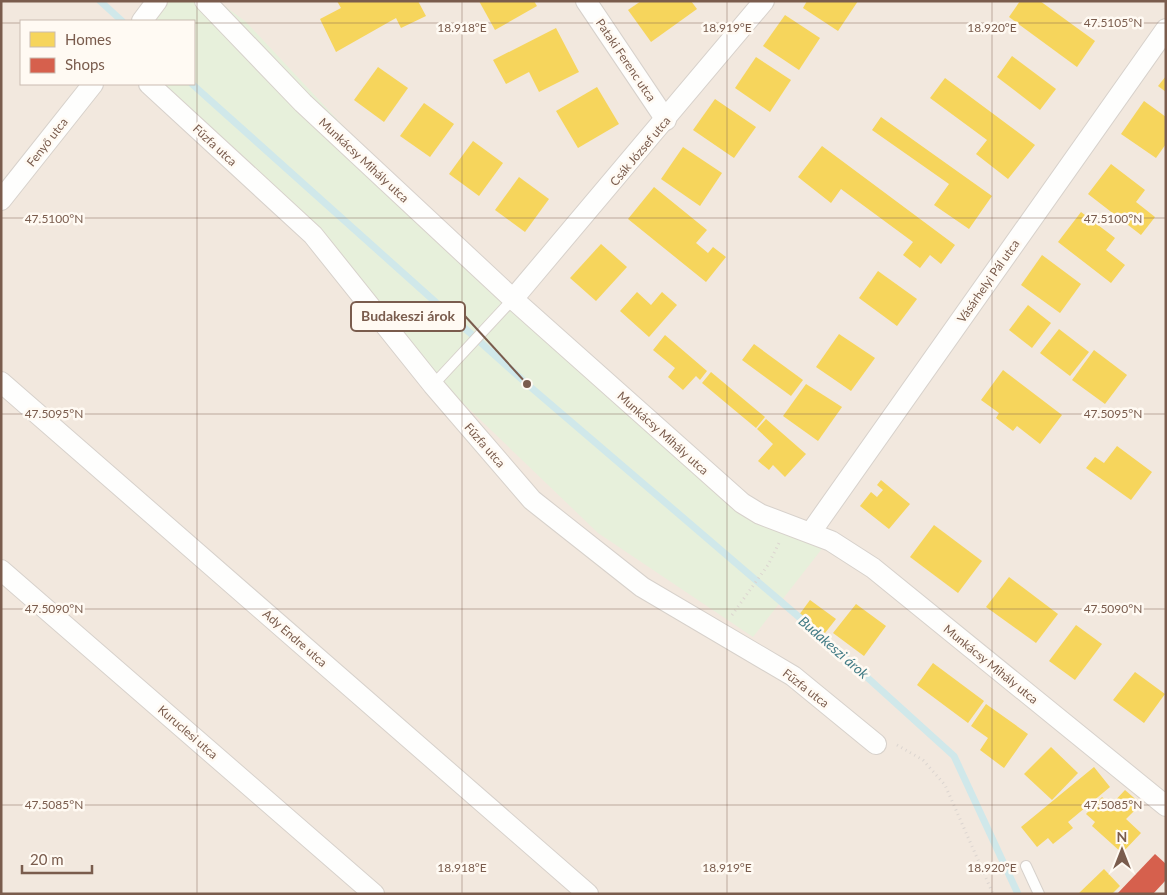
<svg xmlns="http://www.w3.org/2000/svg" width="1167" height="895" font-family="Lato,sans-serif">
	<style>
		.residential { fill: #f2e8de; fill-rule: evenodd }
		.green { fill: #e7f0db }
		.homes { fill: #f6d55c }
		.shops { fill: #d6604d }
		.lines { fill: none; stroke-linecap: round; stroke-linejoin: round }
		.stream { stroke: #d0e8ea; stroke-width: 7 }
		.service-casing { stroke: #d7d1cb; stroke-width: 12 }
		.minor-casing { stroke: #d7d1cb; stroke-width: 22 }
		.path { stroke: #dcd5d0; stroke-width: 3; stroke-dasharray: 1 4; stroke-linecap: butt }
		.service { stroke: #fefefd; stroke-width: 10 }
		.minor { stroke: #fefefd; stroke-width: 20 }
		.ticks { fill: none; stroke: #7a5c4d; stroke-width: 1; stroke-opacity: 0.45 }
		.labels { text-anchor: middle; dominant-baseline: central; stroke-width: 5; stroke-linejoin: round; paint-order: stroke }
		.street-label { font-size: 12px; fill: #7a5c4d; stroke: #fffaf3 }
		.water-label { font-size: 14px; font-style: italic; fill: #437c86; stroke: #fffaf3 }
		.ticks-label { font-size: 12px; text-anchor: middle; fill: #7a5c4d; stroke: #fffaf3; stroke-width: 5; stroke-linejoin: round; paint-order: stroke }
		.leader { fill: none; stroke: #7a5c4d; stroke-width: 2 }
		.callout-dot { fill: #7a5c4d; stroke: #fffaf3; stroke-width: 2 }
		.callout { fill: #fffaf3; stroke: #7a5c4d; stroke-width: 2 }
		.callout-label { font-size: 14px; text-anchor: middle; font-weight: bold; fill: #7a5c4d }
	</style>
	<rect width="100%" height="100%" fill="#f9f5f0"/>
	<path class="residential" d="M1,1H1166V894H1ZM21,21H194V84H21Z"/>
	<polygon class="green" points="165,1 218,1 246,22 437,226 718,479 787,528 828,541 753,637 598,533 441,382 249,162 150,84 194,84 194,21 150,21"/>
	<g class="homes">
		<polygon points="337,1 418,1 426,16 401,28 396,18 336,52 320,19 341,8"/>
		<polygon points="479,1 534,1 537,6 495,30"/>
		<polygon points="641,1 691,1 697,9 651,42 628,10"/>
		<polygon points="807,1 858,1 838,31 803,8"/>
		<polygon points="1020,1 1040,1 1095,41 1077,67 1009,17"/>
		<polygon points="785,15 820,38 799,70 763,46"/>
		<polygon points="556,28 579,72 539,92 529,72 506,84 493,60"/>
		<polygon points="1012,56 1056,89 1040,110 997,77"/>
		<polygon points="756,57 791,80 770,112 735,88"/>
		<polygon points="378,67 408,88 384,122 354,100"/>
		<polygon points="1166,76 1166,92 1158,86"/>
		<polygon points="945,78 1035,145 1008,179 976,154 987,140 930,98"/>
		<polygon points="597,87 619,124 578,148 556,111"/>
		<polygon points="715,99 756,127 734,158 693,130"/>
		<polygon points="1144,101 1166,117 1166,144 1156,158 1121,134"/>
		<polygon points="424,103 454,124 430,157 400,136"/>
		<polygon points="881,117 992,196 969,229 934,205 949,184 872,130"/>
		<polygon points="473,141 503,163 479,196 449,174"/>
		<polygon points="822,146 955,245 941,264 930,255 920,268 903,255 913,242 841,189 831,203 798,177"/>
		<polygon points="683,147 722,173 700,206 661,179"/>
		<polygon points="1111,164 1145,190 1136,202 1155,217 1141,235 1088,194"/>
		<polygon points="519,177 549,199 525,232 495,210"/>
		<polygon points="654,187 707,230 696,243 708,253 713,247 726,257 706,282 628,219"/>
		<polygon points="1081,212 1115,238 1106,250 1125,265 1111,283 1058,242"/>
		<polygon points="601,244 627,267 596,301 570,278"/>
		<polygon points="1042,255 1081,284 1060,313 1021,285"/>
		<polygon points="878,271 917,299 897,326 859,298"/>
		<polygon points="637,292 651,305 662,292 677,305 649,337 620,311"/>
		<polygon points="1028,305 1051,323 1032,348 1009,330"/>
		<polygon points="1059,329 1089,352 1070,376 1040,353"/>
		<polygon points="839,334 875,358 851,391 816,367"/>
		<polygon points="665,335 707,371 700,380 696,376 683,390 668,377 675,368 653,350"/>
		<polygon points="754,344 803,380 791,396 742,360"/>
		<polygon points="1094,350 1127,375 1105,404 1072,380"/>
		<polygon points="1003,370 1062,415 1040,444 1017,426 1013,431 996,418 999,413 981,400"/>
		<polygon points="711,372 765,417 756,428 702,383"/>
		<polygon points="806,384 842,407 818,441 783,416"/>
		<polygon points="766,419 806,454 785,477 773,465 769,470 758,461 773,444 757,429"/>
		<polygon points="1117,446 1152,472 1131,500 1086,468 1095,457 1104,463"/>
		<polygon points="881,480 910,504 889,529 860,506 871,492 877,497 883,490 877,485"/>
		<polygon points="934,525 982,561 958,593 910,557"/>
		<polygon points="1009,577 1058,614 1036,643 986,607"/>
		<polygon points="810,600 836,619 825,633 799,615"/>
		<polygon points="856,604 886,626 864,656 833,633"/>
		<polygon points="1076,625 1102,644 1075,680 1049,661"/>
		<polygon points="933,663 984,701 968,723 917,685"/>
		<polygon points="1135,672 1165,694 1144,723 1113,700"/>
		<polygon points="986,704 1028,734 1004,768 980,750 988,738 971,726"/>
		<polygon points="1051,747 1078,773 1052,800 1024,774"/>
		<polygon points="1094,767 1110,787 1068,822 1073,828 1053,844 1048,838 1037,847 1021,827"/>
		<polygon points="1125,790 1141,804 1126,819 1141,833 1122,853 1092,826 1095,822 1086,814 1102,797 1111,805"/>
		<polygon points="1104,869 1120,886 1112,894 1078,894"/>
	</g>
	<polygon class="shops" points="1155,854 1166,864 1166,880 1153,894 1117,894"/>
	<g class="lines">
		<g class="stream">
			<polyline points="100,1 122,21"/>
			<polyline points="192,84 527,384 827,641 954,756 1018,894"/>
		</g>
		<g class="service-casing">
			<g id="service">
				<polyline points="433,385 513,299"/>
				<polyline points="1026,866 1039,894"/>
			</g>
		</g>
		<g class="minor-casing">
			<g id="minor">
				<polyline points="205,1 303,103 513,299 742,503 760,514 831,541 873,568 1166,806"/>
				<polyline points="586,1 666,120"/>
				<polyline points="142,21 157,1"/>
				<polyline points="149,84 313,235 433,385 532,500 642,587 793,676 876,744"/>
				<polyline points="1,200 93,84"/>
				<polyline points="513,299 764,1"/>
				<polyline points="1,382 588,894"/>
				<polyline points="811,532 1166,29"/>
				<polyline points="1,570 374,894"/>
			</g>
		</g>
		<g class="path">
			<polyline points="732,615 768,565 779,543"/>
			<polyline points="897,745 923,760 945,785 993,894"/>
		</g>
		<use href="#service" class="service"/>
		<use href="#minor" class="minor"/>
	</g>
	<path class="ticks" d="M197,1V894M462,1V894M727,1V894M992,1V894M1,23H21M194,23H1166M1,218H1166M1,414H1166M1,609H1166M1,805H1166"/>
	<g class="labels">
		<g class="street-label">
			<text transform="translate(626 60) rotate(56)">Pataki Ferenc utca</text>
			<text transform="translate(47 142) rotate(-52)">Fenyő utca</text>
			<text transform="translate(215 145) rotate(43)">Fűzfa utca</text>
			<text transform="translate(640 151) rotate(-50)">Csák József utca</text>
			<text transform="translate(364 160) rotate(43)">Munkácsy Mihály utca</text>
			<text transform="translate(988 281) rotate(-55)">Vásárhelyi Pál utca</text>
			<text transform="translate(663 433) rotate(42)">Munkácsy Mihály utca</text>
			<text transform="translate(485 445) rotate(49)">Fűzfa utca</text>
			<text transform="translate(295 638) rotate(41)">Ady Endre utca</text>
			<text transform="translate(991 664) rotate(39)">Munkácsy Mihály utca</text>
			<text transform="translate(806 688) rotate(38)">Fűzfa utca</text>
			<text transform="translate(188 732) rotate(41)">Kuruclesi utca</text>
		</g>
		<g class="water-label">
			<text transform="translate(834 647) rotate(41)">Budakeszi árok</text>
		</g>
	</g>
	<g class="ticks-label">
		<text x="1113" y="27">47.5105°N</text>
		<text x="462" y="32">18.918°E</text>
		<text x="727" y="32">18.919°E</text>
		<text x="992" y="32">18.920°E</text>
		<text x="54" y="223">47.5100°N</text>
		<text x="1113" y="223">47.5100°N</text>
		<text x="54" y="418">47.5095°N</text>
		<text x="1113" y="418">47.5095°N</text>
		<text x="54" y="613">47.5090°N</text>
		<text x="1113" y="613">47.5090°N</text>
		<text x="54" y="809">47.5085°N</text>
		<text x="1113" y="809">47.5085°N</text>
		<text x="462" y="872">18.918°E</text>
		<text x="727" y="872">18.919°E</text>
		<text x="992" y="872">18.920°E</text>
	</g>
	<path class="leader" d="M527 384L465 316"/>
	<circle class="callout-dot" cx="527" cy="384" r="5"/>
	<rect class="callout" x="351" y="302" width="114" height="29" rx="5"/>
	<g class="callout-label">
		<text x="408" y="321">Budakeszi árok</text>
	</g>
	<rect width="1167" height="895" fill="none" stroke="#7a5c4d" stroke-width="5"/>
	<rect x="20" y="20" width="175" height="65" fill="#fffaf3" stroke="#cabbb1"/>
	<rect x="30" y="32" width="25" height="15" fill="#f6d55c" stroke="#cabbb1"/>
	<text x="65" y="45" font-size="15" fill="#7a5c4d">Homes</text>
	<rect x="30" y="58" width="25" height="15" fill="#d6604d" stroke="#cabbb1"/>
	<text x="65" y="70" font-size="15" fill="#7a5c4d">Shops</text>
	<g transform="translate(1122 850)" stroke="#fffaf3" stroke-width="4" paint-order="stroke">
	<path d="M0-4L9 19L0 12L-9 19Z" fill="#7a5c4d"/>
	<text y="-8" font-size="14" font-weight="bold" text-anchor="middle" fill="#7a5c4d">N</text>
	</g>
	<path d="M22 865v8h70v-8" fill="none" stroke="#7a5c4d" stroke-width="2.5"/>
	<text x="30" y="865" font-size="15" fill="#7a5c4d" stroke="#fffaf3" stroke-width="4" paint-order="stroke">20 m</text>
</svg>
